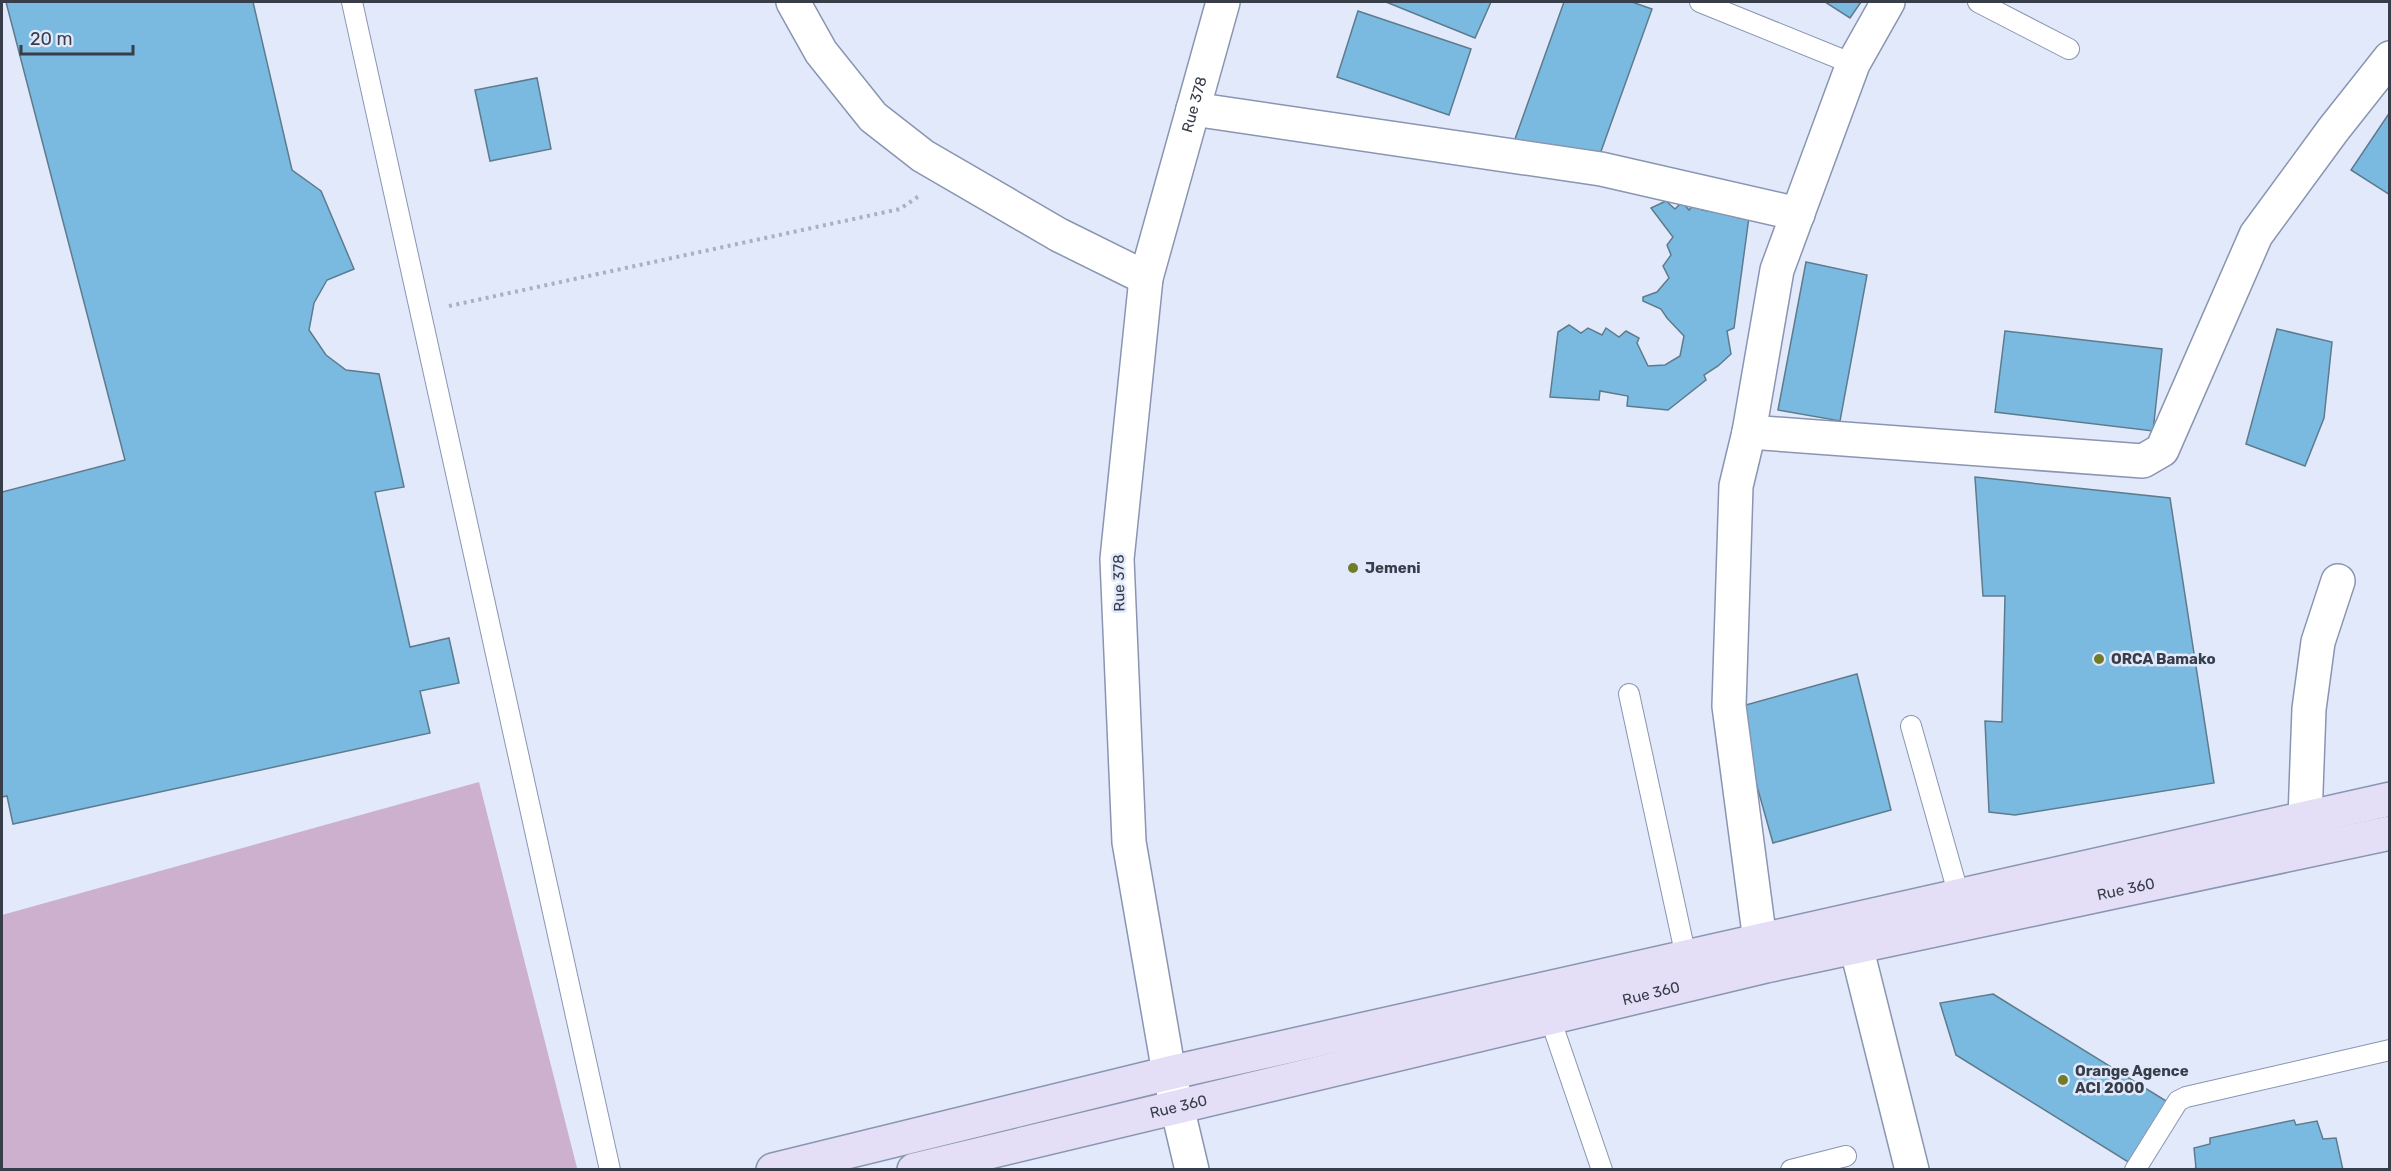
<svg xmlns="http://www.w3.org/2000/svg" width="2391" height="1171" font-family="Rubik,sans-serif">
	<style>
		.green { fill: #ccb0cd }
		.building { fill: #7bbae0; stroke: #5e7b8d; stroke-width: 1.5 }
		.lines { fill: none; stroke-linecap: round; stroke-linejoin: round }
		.lane-casing { stroke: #8995b1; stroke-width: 22 }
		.street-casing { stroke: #8995b1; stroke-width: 36 }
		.secondary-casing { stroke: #8995b1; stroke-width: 36 }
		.path { stroke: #a9b0c0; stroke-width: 4; stroke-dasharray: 3 4.5; stroke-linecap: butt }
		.lane { stroke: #fff; stroke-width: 20 }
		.street { stroke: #fff; stroke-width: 33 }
		.secondary { stroke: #e4def6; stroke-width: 33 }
		.poi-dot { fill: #717c29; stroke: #e1e9fb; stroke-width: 2 }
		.labels { text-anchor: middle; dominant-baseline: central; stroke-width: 5; stroke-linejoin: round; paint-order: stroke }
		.street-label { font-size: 15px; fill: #373d49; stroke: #e1e9fb }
		.poi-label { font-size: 15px; font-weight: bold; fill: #373d49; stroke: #e1e9fb; text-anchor: start }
	</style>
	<rect width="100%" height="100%" fill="#e1e9fb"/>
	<polygon class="green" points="479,782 577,1168 571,1170 2,1169 2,915"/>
	<g class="building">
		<polygon points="6,2 253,2 292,170 321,191 354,269 327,280 314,303 309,330 326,355 346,370 379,374 404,487 375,492 410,647 449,638 459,683 420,691 430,733 13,824 7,796 2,797 2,492 125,460"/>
		<polygon points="1386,2 1491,2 1475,38"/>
		<polygon points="1564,2 1632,2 1652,9 1595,168 1515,139"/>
		<polygon points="1825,2 1861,2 1850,18"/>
		<polygon points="1358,11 1471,49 1449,115 1337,77"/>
		<polygon points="537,78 551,149 490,161 475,90"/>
		<polygon points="2390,112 2390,195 2351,170"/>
		<polygon points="1666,201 1675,209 1682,202 1689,210 1695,203 1702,210 1728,214 1733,208 1739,218 1749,217 1734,328 1727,331 1731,354 1718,366 1704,375 1706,380 1668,410 1627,406 1628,396 1600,391 1599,400 1550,397 1558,332 1569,325 1581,333 1588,328 1602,335 1606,328 1619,337 1626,331 1639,338 1637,343 1648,366 1665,365 1680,356 1684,336 1667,318 1661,309 1643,301 1643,297 1657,292 1669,278 1663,266 1671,255 1667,245 1673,237 1651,208"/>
		<polygon points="1806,262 1867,275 1840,421 1778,410"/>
		<polygon points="2277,329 2332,342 2324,418 2305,466 2246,444"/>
		<polygon points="2005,331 2162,349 2153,431 1995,412"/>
		<polygon points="1975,477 2170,498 2214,783 2015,815 1989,812 1985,721 2002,722 2005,596 1983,596"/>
		<polygon points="1857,674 1891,810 1773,843 1735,708"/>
		<polygon points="1993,994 2171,1104 2133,1165 1956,1055 1940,1003"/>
		<polygon points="2294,1120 2296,1125 2317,1121 2323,1139 2336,1138 2343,1170 2191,1170 2196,1168 2194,1148 2210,1144 2210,1138"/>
	</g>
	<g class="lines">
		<g class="lane-casing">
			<g id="lane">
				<polyline points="352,2 610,1170"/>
				<polyline points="1700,2 1853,64"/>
				<polyline points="1978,2 2069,49"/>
				<polyline points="1629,694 1686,957"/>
				<polyline points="1911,726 1959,896"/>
				<polyline points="1550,1018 1602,1170"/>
				<polyline points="1791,1170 1846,1156"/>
				<polyline points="2135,1170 2178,1101 2186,1097 2390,1050"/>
			</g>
		</g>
		<g class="street-casing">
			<g id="street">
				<polyline points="793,2 821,52 873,117 923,156 1059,235 1146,278"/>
				<polyline points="1193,109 1601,169 1798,214"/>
				<polyline points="1749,432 2143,461 2162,450 2256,235 2333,130 2390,58"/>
				<polyline points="2305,818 2309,709 2318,642 2338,581"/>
				<polyline points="1760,941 1729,706 1736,486 1749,432 1777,270 1853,64 1888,2"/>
				<polyline points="1856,946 1912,1170"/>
				<path id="s1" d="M1192,1170L1169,1073L1129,842L1117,559L1146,278L1223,2"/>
			</g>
		</g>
		<g class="secondary-casing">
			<g id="secondary">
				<polyline points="773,1170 1169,1073 2390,799"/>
				<path id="s2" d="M914,1170L1766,966L2390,833"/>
			</g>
		</g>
		<polyline class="path" points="449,306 900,209 919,196"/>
		<use href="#lane" class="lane"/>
		<use href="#street" class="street"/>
		<use href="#secondary" class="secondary"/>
	</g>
	<g class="poi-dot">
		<circle cx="1353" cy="568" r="6"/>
		<circle cx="2099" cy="659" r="6"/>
		<circle cx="2063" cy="1080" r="6"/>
	</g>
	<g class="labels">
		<g class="street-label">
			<text stroke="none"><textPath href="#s1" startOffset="1080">Rue 378</textPath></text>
			<text transform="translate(1119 583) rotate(-91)">Rue 378</text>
			<text stroke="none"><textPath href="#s2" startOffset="1244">Rue 360</textPath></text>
			<text stroke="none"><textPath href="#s2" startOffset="758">Rue 360</textPath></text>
			<text stroke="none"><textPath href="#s2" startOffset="272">Rue 360</textPath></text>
		</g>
		<g class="poi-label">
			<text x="1365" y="568">Jemeni</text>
			<text x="2111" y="659">ORCA Bamako</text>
			<text x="2075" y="1071">Orange Agence<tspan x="2075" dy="17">ACI 2000</tspan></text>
		</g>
	</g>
	<rect width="2391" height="1171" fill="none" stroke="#373d49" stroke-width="6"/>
	<path d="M21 45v9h112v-9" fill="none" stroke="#373d49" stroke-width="3"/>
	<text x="30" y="45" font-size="18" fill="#373d49" stroke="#e1e9fb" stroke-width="4.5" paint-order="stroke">20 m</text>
</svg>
